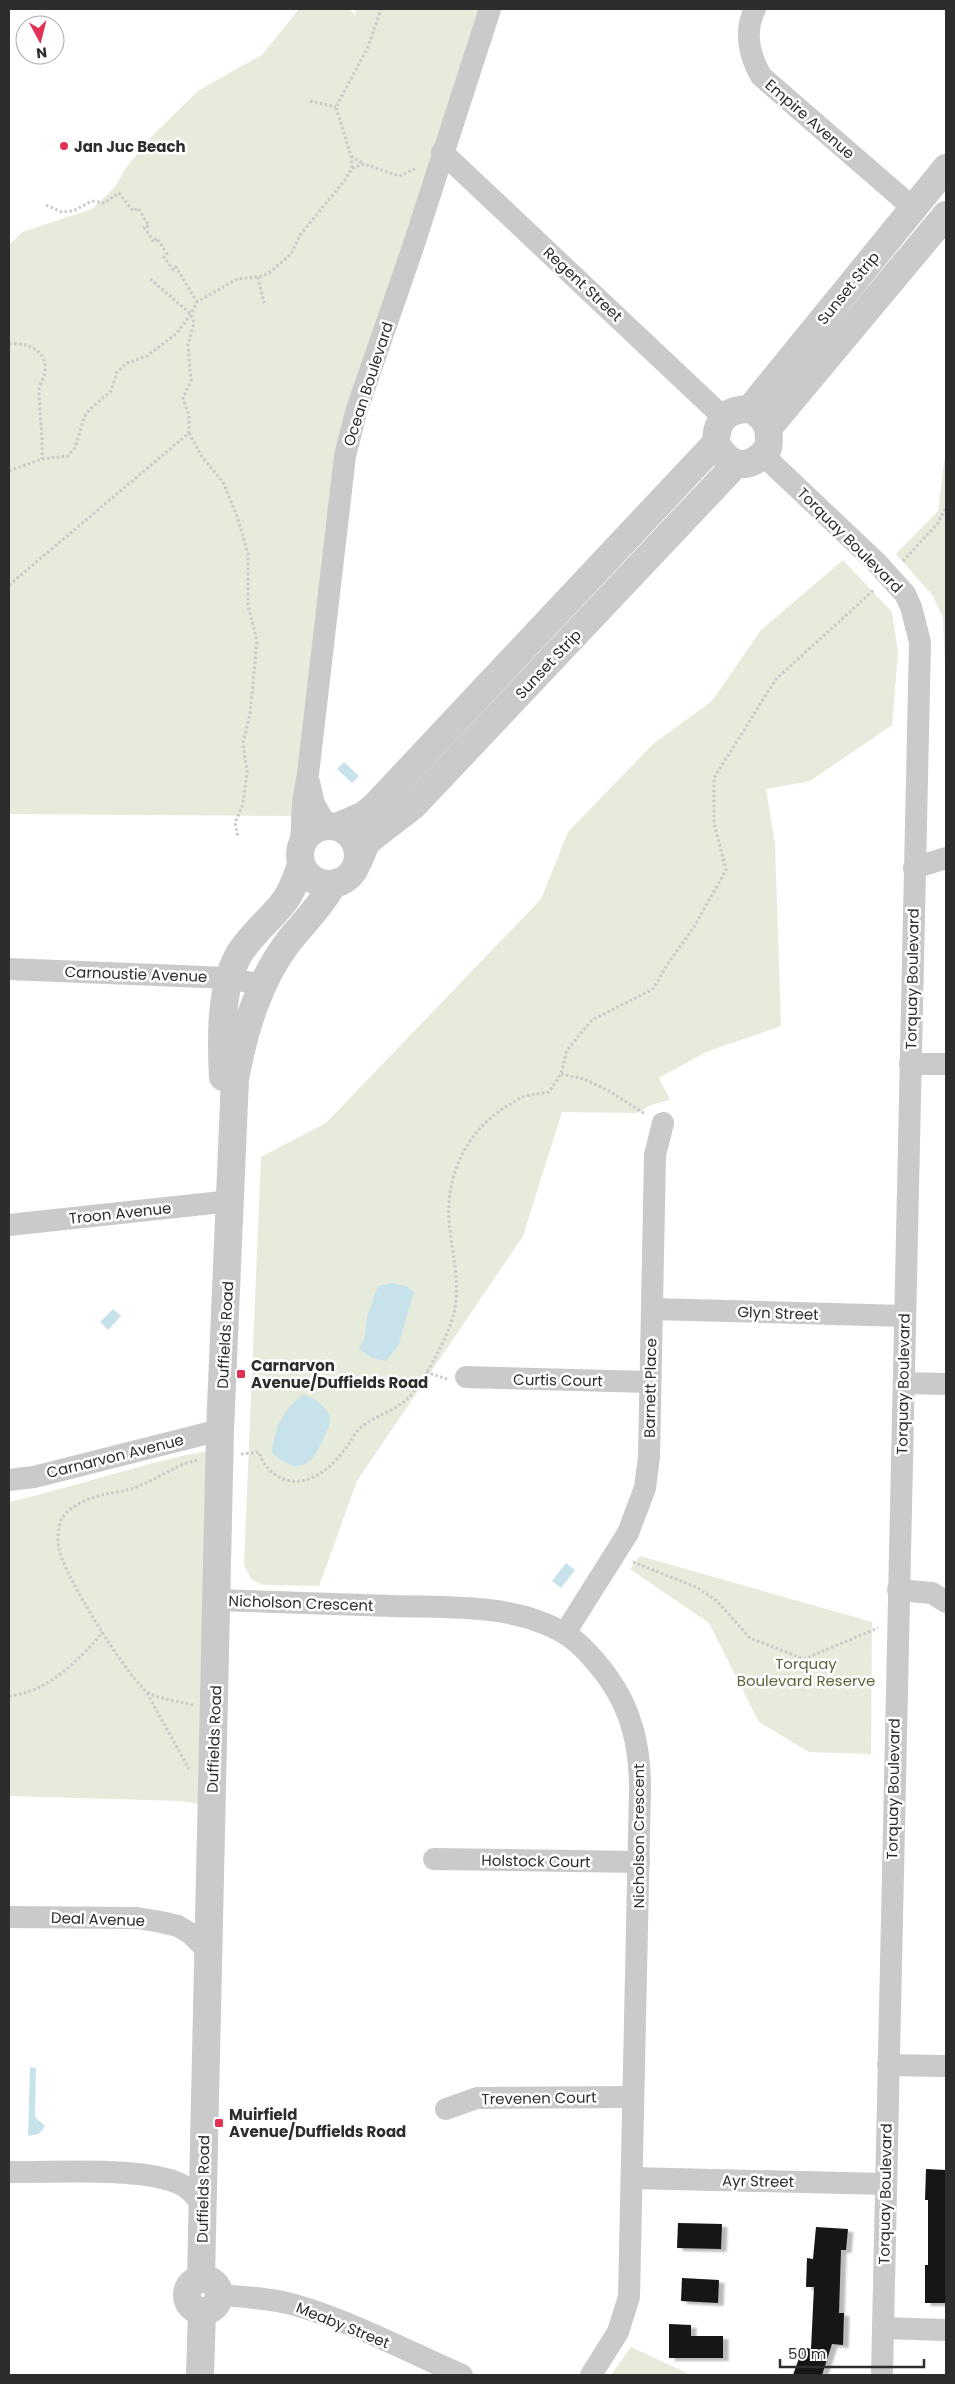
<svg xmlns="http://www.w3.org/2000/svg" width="955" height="2384" font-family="Poppins,sans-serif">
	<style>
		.green { fill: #e6ebdb }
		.water { fill: #c7e2eb }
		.building { fill: #141414; filter: url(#shadow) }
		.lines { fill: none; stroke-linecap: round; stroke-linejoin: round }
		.path { stroke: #cacaca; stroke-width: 3; stroke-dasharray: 2.5 2.5; stroke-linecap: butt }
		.minor { stroke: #cacaca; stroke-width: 22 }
		.tertiary { stroke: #cacaca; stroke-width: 28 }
		.poi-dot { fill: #e33156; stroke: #fff; stroke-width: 2 }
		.labels { text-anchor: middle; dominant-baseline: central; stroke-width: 5; stroke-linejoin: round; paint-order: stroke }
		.street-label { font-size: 15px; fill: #2d2d2d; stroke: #fff }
		.poi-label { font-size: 15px; font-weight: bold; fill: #2d2d2d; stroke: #fff; text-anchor: start }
		.park-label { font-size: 15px; fill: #57683b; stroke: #fff }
	</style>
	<defs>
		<filter id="shadow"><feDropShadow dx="5.5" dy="3" stdDeviation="1" flood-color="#0004"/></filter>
	</defs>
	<rect width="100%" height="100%" fill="#fff"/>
	<g class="green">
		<polygon points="299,9 350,9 355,16 356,9 490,9 356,412 301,816 9,814 9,245 22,232 92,209 114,188 127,166 155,133 199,90 262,55"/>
		<polygon points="946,448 946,667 945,668 943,618 933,596 896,554 938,511"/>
		<polygon points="843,560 892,612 898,653 892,725 810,781 766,789 775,844 781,1026 706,1052 659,1078 670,1100 651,1105 638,1113 562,1112 523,1236 357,1481 319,1586 263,1585 251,1579 244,1565 261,1157 326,1123 541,899 568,832 653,744 712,701 761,630"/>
		<path d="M206,1451L200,1804L181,1801L9,1796V1502C75,1487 139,1464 206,1451Z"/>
		<polygon points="640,1556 872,1622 871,1754 809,1752 759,1722 709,1623 630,1569"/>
		<polygon points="631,2347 691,2375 611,2375"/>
	</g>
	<g class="water">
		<polygon points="344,762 359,776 352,783 337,769"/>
		<polygon points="392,1283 406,1286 414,1292 398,1346 386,1361 372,1358 359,1349 365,1337 367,1317 378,1286"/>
		<polygon points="113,1309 121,1316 108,1330 100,1322"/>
		<path d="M304,1394C313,1399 324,1404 328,1413C333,1423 327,1430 323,1439C311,1467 298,1476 272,1453C274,1427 284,1409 304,1394Z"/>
		<polygon points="566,1563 575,1570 561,1588 552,1581"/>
		<polygon points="30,2067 36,2068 35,2117 45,2126 39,2134 28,2136"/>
	</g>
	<g class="building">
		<polygon points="926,2169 946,2170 946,2303 925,2303 925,2265 928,2265 928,2200 925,2200"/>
		<polygon points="678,2223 722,2224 721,2249 677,2248"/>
		<polygon points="816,2227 848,2229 846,2250 841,2250 839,2313 844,2313 843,2345 832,2344 822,2375 793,2375 803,2347 811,2349 814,2287 806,2287 807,2258 813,2259"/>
		<polygon points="682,2278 719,2280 718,2303 681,2301"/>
		<polygon points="669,2324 691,2325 691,2336 723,2336 723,2358 669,2358"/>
	</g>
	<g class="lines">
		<g class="path">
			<polyline points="310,101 336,107"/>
			<polyline points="351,156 364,164"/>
			<polyline points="352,168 364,164 399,176 417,168"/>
			<polyline points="46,205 62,212 73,211 92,201 104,203 119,193 133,211 138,208 149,226 144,227 154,242 157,238 167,254 164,257 173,270 176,267 197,302"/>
			<polyline points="258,277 264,303"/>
			<path d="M9,344C27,342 48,350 45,372C44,379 38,386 39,394C40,416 43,437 42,459"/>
			<polyline points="189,433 202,457 223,482 237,516 248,554 248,605 257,641 250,714 243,743 247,772 243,804 235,823 238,837"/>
			<polyline points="9,471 42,459 68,456 75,448 84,418 89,410 111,391 117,372 127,363 147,356 176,334 191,314 197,302 237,279 258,277 269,273 291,254 300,235 345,180 352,168 351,156 336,107 368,47 381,9"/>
			<polyline points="903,561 938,523 946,507"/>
			<polyline points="9,585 189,433 189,416 183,398 191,381 188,345 194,323 191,314 149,278"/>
			<polyline points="561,1074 584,1079 609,1091 645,1114"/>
			<polyline points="426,1372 447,1379"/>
			<path d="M241,1454L259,1452C265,1473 286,1487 309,1479C327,1472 339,1458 350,1442C353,1437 357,1430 361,1427C375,1416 394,1411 407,1399C423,1384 449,1335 454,1313C461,1282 451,1250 449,1219C446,1166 474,1120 523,1097C530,1094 540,1094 549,1092L561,1074L567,1050L592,1020L653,989L667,965L694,927L726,870L714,823V778L776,679L874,590"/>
			<polyline points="633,1562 696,1587 717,1601 750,1638 804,1659 878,1628"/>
			<polyline points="147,1693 189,1769"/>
			<path d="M9,1696C48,1692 78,1661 103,1632"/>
			<path d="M193,1705C182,1702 153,1698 146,1691C124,1672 65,1577 59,1549C57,1540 58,1528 61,1520C66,1510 81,1501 92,1498C107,1492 124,1493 139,1486C160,1478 176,1464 198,1460"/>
		</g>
		<g class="minor">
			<path d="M755,9C744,31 749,55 761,76L913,208"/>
			<polyline points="442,152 723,417"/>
			<polyline points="763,455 876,562 905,594 911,607 920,642 882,2375"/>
			<polyline points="309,782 314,804 327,826"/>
			<polyline points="301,845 303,802 308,774 345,456 356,412 413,247 490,9"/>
			<polyline points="914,868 946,858"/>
			<polyline points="9,969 204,977 228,978 263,985"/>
			<polyline points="910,1064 946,1064"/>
			<polyline points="9,1225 231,1201"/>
			<polyline points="652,1309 905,1316"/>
			<polyline points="466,1377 650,1382"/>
			<polyline points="904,1383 946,1384"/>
			<polyline points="9,1480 34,1477 220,1430"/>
			<polyline points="898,1590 932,1593 946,1602"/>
			<path d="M217,1600C275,1602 333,1604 391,1606C447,1608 513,1603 564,1633C581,1643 595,1660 607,1676C632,1710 640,1747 640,1789L629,2297L618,2332L591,2375"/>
			<polyline points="565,1633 628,1533 645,1488 649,1457 655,1155 663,1123"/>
			<polyline points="434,1859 639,1862"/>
			<polyline points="9,1917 137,1918 161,1922 178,1926 191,1934 207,1950"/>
			<polyline points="888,2065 946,2066"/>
			<polyline points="446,2109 477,2098 633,2097"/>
			<path d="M9,2172C51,2173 144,2166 180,2184C190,2188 195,2196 202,2204"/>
			<polyline points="632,2178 885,2184"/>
			<path d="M219,2295C244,2297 271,2298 295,2305C351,2321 409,2352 462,2375"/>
			<polyline points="883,2328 946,2330"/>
		</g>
		<g class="tertiary">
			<polyline points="750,409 946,168"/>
			<polyline points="769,427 946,215"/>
			<circle cx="329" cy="855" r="29"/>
			<path d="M339,826L364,815L374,807L716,443C716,420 727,409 750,409C767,418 771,429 768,448C750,472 729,468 716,443"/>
			<polyline points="359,860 366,843 374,836 413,806 736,464"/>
			<path d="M223,1077C221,1041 220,988 238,956C249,936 269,921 283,903C292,892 296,879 301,865"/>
			<path d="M201,2278L220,1430L235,1079C244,1031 258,981 289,941C304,922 321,906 333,884"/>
			<circle cx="203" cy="2295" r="16"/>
			<polyline points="200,2375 202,2311"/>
		</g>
	</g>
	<g class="poi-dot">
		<circle cx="64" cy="146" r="5"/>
		<rect x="236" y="1369" width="10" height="10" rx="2.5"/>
		<rect x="214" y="2118" width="10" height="10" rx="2.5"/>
	</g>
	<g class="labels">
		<g class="street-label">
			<text transform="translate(810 119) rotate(41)">Empire Avenue</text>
			<text transform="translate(583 284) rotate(43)">Regent Street</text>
			<text transform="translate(848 288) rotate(-51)">Sunset Strip</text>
			<text transform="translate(368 384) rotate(-72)">Ocean Boulevard</text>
			<text transform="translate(850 540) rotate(45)">Torquay Boulevard</text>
			<text transform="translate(548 664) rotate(-47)">Sunset Strip</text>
			<text transform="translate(136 974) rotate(2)">Carnoustie Avenue</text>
			<text transform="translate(912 979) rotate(-89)">Torquay Boulevard</text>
			<text transform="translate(120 1213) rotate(-6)">Troon Avenue</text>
			<text transform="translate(778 1313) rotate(2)">Glyn Street</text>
			<text transform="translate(225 1335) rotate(-87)">Duffields Road</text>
			<text transform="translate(558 1380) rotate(1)">Curtis Court</text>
			<text transform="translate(903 1384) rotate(-89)">Torquay Boulevard</text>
			<text transform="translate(650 1388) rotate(-89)">Barnett Place</text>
			<text transform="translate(115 1456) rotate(-14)">Carnarvon Avenue</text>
			<text transform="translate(301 1603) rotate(2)">Nicholson Crescent</text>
			<text transform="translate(214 1739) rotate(-88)">Duffields Road</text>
			<text transform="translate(893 1789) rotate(-89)">Torquay Boulevard</text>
			<text transform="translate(638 1836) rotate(-90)">Nicholson Crescent</text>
			<text transform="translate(536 1861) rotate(1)">Holstock Court</text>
			<text transform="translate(98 1919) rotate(2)">Deal Avenue</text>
			<text transform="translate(539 2098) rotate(-1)">Trevenen Court</text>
			<text transform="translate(758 2181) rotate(1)">Ayr Street</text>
			<text transform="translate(203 2189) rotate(-89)">Duffields Road</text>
			<text transform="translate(885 2194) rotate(-89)">Torquay Boulevard</text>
			<text transform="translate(343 2325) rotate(22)">Meaby Street</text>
		</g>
		<g class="poi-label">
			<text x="74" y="146">Jan Juc Beach</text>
			<text x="251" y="1365">Carnarvon<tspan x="251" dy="17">Avenue/Duffields Road</tspan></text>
			<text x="229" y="2114">Muirfield<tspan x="229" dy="17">Avenue/Duffields Road</tspan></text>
		</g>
		<g class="park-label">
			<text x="806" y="1663">Torquay<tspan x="806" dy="17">Boulevard Reserve</tspan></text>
		</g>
	</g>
	<rect width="955" height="2384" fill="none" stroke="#2d2d2d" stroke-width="20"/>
	<g transform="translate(40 40) rotate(173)"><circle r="24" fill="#ffffff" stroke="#ababab"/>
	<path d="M0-4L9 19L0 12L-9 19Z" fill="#e33156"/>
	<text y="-8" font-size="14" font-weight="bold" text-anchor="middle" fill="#2d2d2d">N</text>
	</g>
	<path d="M780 2359v8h144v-8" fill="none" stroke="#2d2d2d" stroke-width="2.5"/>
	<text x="788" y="2359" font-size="15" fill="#2d2d2d" stroke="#ffffff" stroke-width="4" paint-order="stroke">50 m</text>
</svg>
